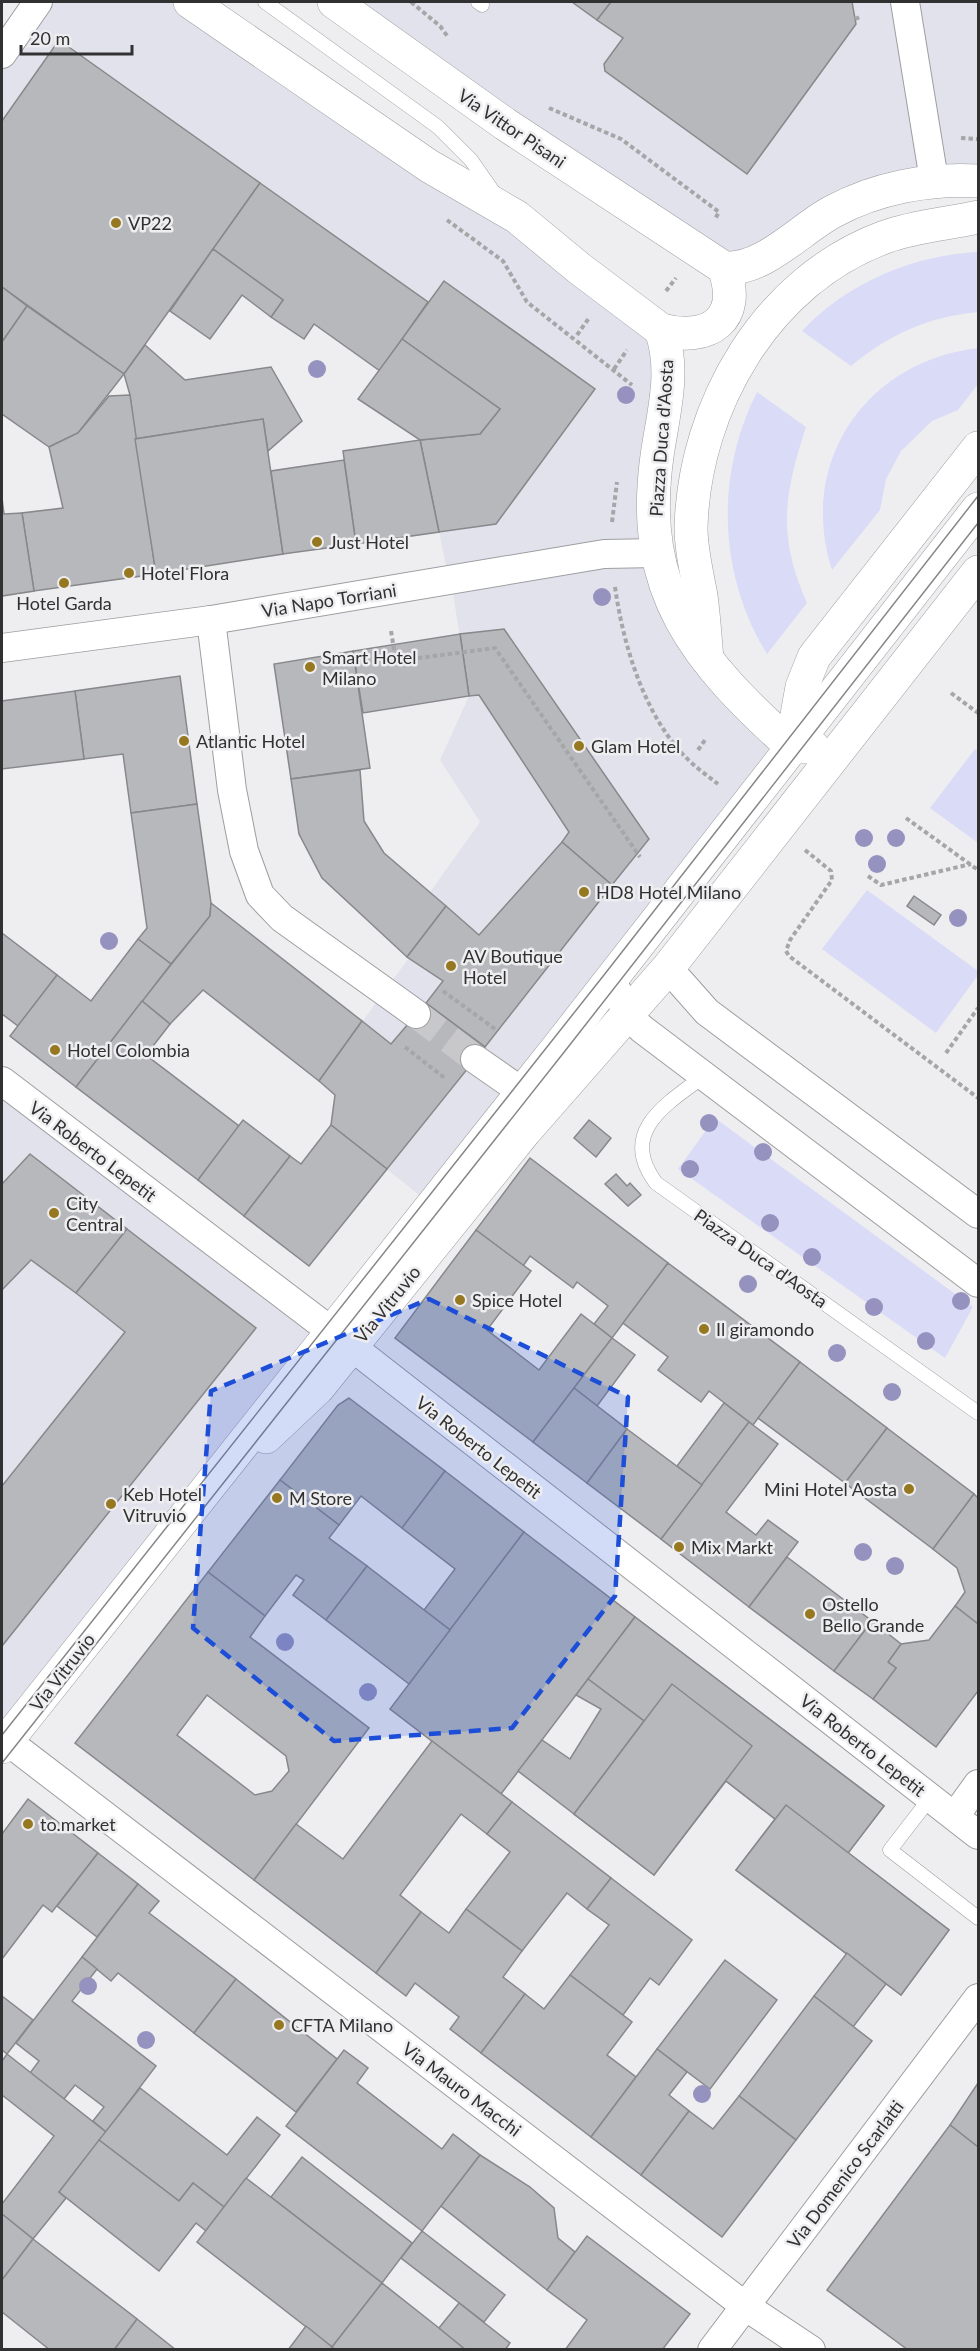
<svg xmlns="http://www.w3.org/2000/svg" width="980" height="2351" font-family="Lato,sans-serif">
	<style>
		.built { fill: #e2e2ed }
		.green { fill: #dadbf7 }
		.building { fill: #b7b8bb; stroke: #88888b; stroke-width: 1.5; fill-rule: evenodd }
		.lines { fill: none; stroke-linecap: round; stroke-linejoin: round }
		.minor-tunnel { stroke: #c8c8cb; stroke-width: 28; stroke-dasharray: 28 14; stroke-linecap: butt }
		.service-casing { stroke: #9e9ea1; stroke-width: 15 }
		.minor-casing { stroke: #9e9ea1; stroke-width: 30 }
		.tertiary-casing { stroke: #9e9ea1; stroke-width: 34 }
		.path { stroke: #a6a6a9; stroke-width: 4; stroke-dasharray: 4.5 3; stroke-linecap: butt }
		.service { stroke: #fff; stroke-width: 14 }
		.minor { stroke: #fff; stroke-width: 28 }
		.tertiary { stroke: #fff; stroke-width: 33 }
		.tram { stroke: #878789; stroke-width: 1.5 }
		.tree { fill: #9592bf }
		.marked { fill: #1d4ed8; fill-opacity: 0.2; stroke: #1d4ed8; stroke-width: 4.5; stroke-dasharray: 12 8; stroke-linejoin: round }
		.poi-dot { fill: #967820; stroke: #eeeef1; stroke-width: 2 }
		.labels { text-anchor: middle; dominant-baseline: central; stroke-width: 5; stroke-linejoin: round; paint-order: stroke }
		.street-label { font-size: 18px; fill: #313132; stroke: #eeeef1 }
		.poi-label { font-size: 18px; fill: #313132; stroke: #eeeef1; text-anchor: start }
	</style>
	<rect width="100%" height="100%" fill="#eeeef1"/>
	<g class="built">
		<polygon points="42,2 184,2 645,320 658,353 651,549 448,575 420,440 358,399 379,371 315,324 304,339 242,296 210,339 170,311 124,374 27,306 2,342 2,59"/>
		<polygon points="337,2 978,2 978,176 938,172 740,259"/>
		<polygon points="652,558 789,746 428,1202 331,1125 335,1095 319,1081 446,907 430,892 480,822 440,760 469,696 452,587"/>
		<polygon points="2,1084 326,1332 2,1730"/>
	</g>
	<g class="green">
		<path d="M978,252V312C928,317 890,334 851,366L802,331C847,283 913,255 978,252Z"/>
		<path d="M978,348V384L958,410L932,421L901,451L886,479L880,510L832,570C797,461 867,361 978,348Z"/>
		<path d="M757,392L806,427C784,495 777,535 807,603L767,654C718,574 715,475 757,392Z"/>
		<polygon points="975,749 978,751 978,843 930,808"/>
		<polygon points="867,890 978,971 978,975 936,1033 822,949"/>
		<polygon points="715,1118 973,1307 945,1358 678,1169"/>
	</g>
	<g class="building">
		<polygon points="572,2 611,2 597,20"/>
		<polygon points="611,2 852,2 856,24 747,174 605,71 604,64 623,38 597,20"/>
		<polygon points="59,40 260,183 124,374 2,287 2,121"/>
		<polygon points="260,183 428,302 380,371 314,324 304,339 271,317 283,300 213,249"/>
		<polygon points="213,249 283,300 271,317 242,295 210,339 170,311"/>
		<polygon points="444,281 595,389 496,524 439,532 420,440 480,434 500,409 402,339"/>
		<polygon points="2,287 27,306 2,342"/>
		<polygon points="27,306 124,374 78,433 49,447 2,414 2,342"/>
		<polygon points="402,339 500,409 480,434 420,440 358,399"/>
		<polygon points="145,345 185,380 271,367 302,421 268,451 263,419 135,439 130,395 124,374"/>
		<polygon points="130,395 156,574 34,591 22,513 63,508 49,447 78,433 109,396"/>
		<polygon points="263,419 283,554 156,574 135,439"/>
		<polygon points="420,440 439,532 356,544 343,451"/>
		<polygon points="344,460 356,544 283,554 271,471"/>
		<polygon points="2,498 4,514 22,513 34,591 2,596"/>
		<polygon points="504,629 649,839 612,885 562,842 569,832 479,695 469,696 460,634"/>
		<polygon points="460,634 469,696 363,713 353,651"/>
		<polygon points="353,651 370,768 291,779 274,664"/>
		<polygon points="180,676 197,804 131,813 123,754 84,759 75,691"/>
		<polygon points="75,691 84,759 2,769 2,701"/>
		<polygon points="360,770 364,821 384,853 446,906 407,957 322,878 299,834 291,779"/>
		<polygon points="197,804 211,903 210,916 171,964 138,939 147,928 131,813"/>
		<polygon points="562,842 612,885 485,1047 426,1003 443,981 407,957 446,906 479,935"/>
		<polygon points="914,896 941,915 934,925 907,906"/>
		<polygon points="211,903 362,1021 319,1081 203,990 170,1024 142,1001 210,916"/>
		<polygon points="2,933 57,975 18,1026 2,1014"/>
		<polygon points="138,939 171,964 76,1087 10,1036 57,975 91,1001"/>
		<polygon points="142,1001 170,1024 146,1055 239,1126 198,1180 76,1087"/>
		<polygon points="426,1003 485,1047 387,1169 331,1125 335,1095 319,1081 362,1021 391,1044"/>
		<polygon points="243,1120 290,1156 244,1216 198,1180"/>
		<polygon points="589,1120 611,1138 596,1157 574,1138"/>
		<polygon points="331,1125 387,1169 309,1266 244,1216 290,1156 301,1164"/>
		<polygon points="30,1154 127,1229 76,1293 31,1260 2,1290 2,1184"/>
		<polygon points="530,1158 668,1263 612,1338 594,1324 608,1306 577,1282 573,1288 530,1256 523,1266 476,1230"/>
		<polygon points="616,1174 627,1186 630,1183 641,1195 628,1206 605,1184"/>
		<polygon points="127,1229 256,1328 2,1646 2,1486 125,1332 76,1293"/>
		<polygon points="476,1230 531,1271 487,1330 539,1370 581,1314 612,1338 533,1442 395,1338"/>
		<polygon points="668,1263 800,1362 753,1425 709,1391 701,1402 658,1370 668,1357 623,1323"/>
		<polygon points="612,1338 635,1355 597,1406 574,1388"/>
		<polygon points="800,1362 887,1428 845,1483 758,1418"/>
		<polygon points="574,1388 627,1429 587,1483 533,1442"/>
		<polygon points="349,1398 445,1471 402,1528 361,1496 339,1525 280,1480 338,1405"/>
		<polygon points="724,1403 749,1422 702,1485 677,1466"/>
		<polygon points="749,1422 778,1444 726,1512 756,1535 768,1520 798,1542 749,1607 661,1539"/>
		<polygon points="887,1428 974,1494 933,1549 845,1483"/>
		<polygon points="627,1429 702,1485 661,1539 587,1483"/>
		<polygon points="445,1471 524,1532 450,1630 424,1610 455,1569 402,1528"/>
		<polygon points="280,1480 339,1525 329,1538 367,1566 326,1620 293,1595 304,1580 296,1575 265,1616 208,1572"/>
		<polygon points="974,1494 978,1498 978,1624 955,1606 965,1592 957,1568 933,1549"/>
		<polygon points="524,1532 635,1617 501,1794 390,1709"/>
		<polygon points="787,1557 872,1621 834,1671 749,1607"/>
		<polygon points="367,1566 450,1630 409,1684 326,1620"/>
		<path d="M208,1572L265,1616L250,1637L369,1728L254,1880L75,1743ZM207,1695L286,1756L289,1771L272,1791L255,1795L177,1735Z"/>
		<polygon points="955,1606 978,1624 978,1691 936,1747 873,1699 896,1668 888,1662 901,1644 929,1640"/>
		<polygon points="635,1617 884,1806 848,1853 786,1805 775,1819 726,1781 752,1746 672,1684 644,1721 588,1679"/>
		<polygon points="635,1617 884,1806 848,1853 949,1930 901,1995 736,1870 775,1819 726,1781 654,1875 574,1814 644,1721 588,1679"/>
		<polygon points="872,1621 901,1644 888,1662 896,1668 873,1699 834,1671"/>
		<polygon points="588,1679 644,1721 574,1814 518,1771 542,1740 570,1759 601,1709 576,1695"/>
		<polygon points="672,1684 752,1746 654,1875 574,1814"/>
		<polygon points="432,1741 512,1802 487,1834 461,1814 400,1895 421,1912 376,1973 254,1880 296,1824 343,1859"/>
		<polygon points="28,1799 98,1853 52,1912 43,1905 2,1959 2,1834"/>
		<polygon points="512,1802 611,1878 587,1909 567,1893 522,1951 466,1909 510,1852 487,1834"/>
		<polygon points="786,1805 949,1930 901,1995 736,1870"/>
		<polygon points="98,1853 138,1884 97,1937 57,1906"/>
		<polygon points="611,1878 692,1940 659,1985 650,1978 623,2015 570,1975 609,1925 587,1909"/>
		<polygon points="138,1884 159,1901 149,1913 236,1979 194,2033 118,1973 111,1981 82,1957"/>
		<polygon points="466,1909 522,1951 503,1977 525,1994 481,2053 450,2029 459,2017 415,1983 406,1996 376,1973 421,1912 449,1933"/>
		<polygon points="847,1953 886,1984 853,2027 814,1996"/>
		<polygon points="82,1957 97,1969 72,2001 156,2066 106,2132 93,2121 104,2107 75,2085 64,2099 30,2073 39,2061 16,2043"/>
		<polygon points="725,1960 777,2000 710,2089 657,2049"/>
		<polygon points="570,1975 632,2022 607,2055 636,2077 591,2137 481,2053 525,1994 544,2009"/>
		<polygon points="236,1979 337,2059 296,2112 194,2033"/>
		<polygon points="2,1996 33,2020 7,2054 2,2050"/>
		<polygon points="814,1996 872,2041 796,2140 739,2096"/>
		<polygon points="657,2049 687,2072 669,2095 689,2111 641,2175 591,2137"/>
		<polygon points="344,2050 368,2068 357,2083 442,2149 453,2134 480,2155 422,2231 286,2126"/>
		<polygon points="7,2054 106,2132 59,2192 66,2198 33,2239 2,2214 2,2204 54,2136 2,2095 2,2061"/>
		<polygon points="978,2083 978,2147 950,2125"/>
		<polygon points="140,2088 227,2155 257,2117 280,2135 224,2207 193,2183 179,2201 99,2140"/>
		<polygon points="739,2096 796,2140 722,2237 641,2175 689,2111 713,2129"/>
		<polygon points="950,2125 978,2147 978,2350 908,2350 827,2290"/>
		<polygon points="99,2140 179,2201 193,2183 224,2207 206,2231 196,2223 159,2271 59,2192"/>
		<polygon points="480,2155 530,2187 554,2208 558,2238 575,2252 547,2290 441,2206"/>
		<polygon points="302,2157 412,2243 382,2283 271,2197"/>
		<polygon points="246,2178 382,2283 332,2347 197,2242"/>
		<polygon points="2,2214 33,2239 2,2280"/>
		<polygon points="422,2231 505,2295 484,2322 401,2258"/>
		<polygon points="587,2236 690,2314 662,2350 565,2350 587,2320 547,2290"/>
		<polygon points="33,2239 137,2319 114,2350 50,2350 2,2312 2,2280"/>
		<polygon points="382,2283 439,2328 466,2350 336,2350 332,2347"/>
		<polygon points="459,2303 510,2343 505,2350 466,2350 439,2328"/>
		<polygon points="137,2319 176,2350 114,2350"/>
		<polygon points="306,2326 332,2347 330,2350 288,2350"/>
	</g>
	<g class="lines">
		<polyline class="minor-tunnel" points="416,1014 475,1059"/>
		<g class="service-casing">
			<g id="service">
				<polyline points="265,2 438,127 471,160 494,193"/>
				<polyline points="478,2 482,5"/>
				<path d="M704,1076C666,1104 618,1132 656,1183L978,1413"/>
				<polyline points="931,1797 890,1850 978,1918"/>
			</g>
		</g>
		<g class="minor-casing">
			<g id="minor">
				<polyline points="905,2 934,180"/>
				<polyline points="2,54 38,2"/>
				<polyline points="211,620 232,790 244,851 260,895 282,918 416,1014"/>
				<polyline points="2,648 211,620 604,554 657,553"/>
				<polyline points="668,968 707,1012 978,1214"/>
				<polyline points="611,977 628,1016 642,1029 978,1283"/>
				<polyline points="475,1059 521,1091"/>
				<polyline points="2,1081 352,1347 978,1835"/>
				<polyline points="2,1737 745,2306 811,2350"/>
				<polyline points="955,1816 978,1784"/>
				<polyline points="712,2350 978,1998"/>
			</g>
		</g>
		<g class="tertiary-casing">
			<g id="tertiary">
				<path d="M190,2L429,166L517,217L580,269L661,330C676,371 663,414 657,456C638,593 696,660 792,747H813"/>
				<path d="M334,2L505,124L724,268C763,271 799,230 832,212C876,188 929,178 978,181"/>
				<path d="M661,330C709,342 743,320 724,268"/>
				<path d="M707,659C705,638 704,617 701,596C697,573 691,551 691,528C694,406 767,280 885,237C915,226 947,224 978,217"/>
				<polyline points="792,743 802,687 814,657 978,448"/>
				<polyline points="266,1437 318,1388 525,1131 668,968 978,572"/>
				<polyline points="2,1747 559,1046 978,509"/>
			</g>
		</g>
		<g class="path">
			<polyline points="411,2 440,26 448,37"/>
			<polyline points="855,19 860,17"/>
			<polyline points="549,108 621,139 719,212 715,219"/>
			<polyline points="961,138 978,139"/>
			<polyline points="447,220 503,261 527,302 632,385"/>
			<polyline points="666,291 676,278"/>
			<polyline points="577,335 589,318"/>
			<polyline points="614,369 627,350"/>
			<polyline points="612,522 617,482"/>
			<path d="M615,587C623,643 642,708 680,751C691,764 705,774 718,784"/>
			<polyline points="391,631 396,661 495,648 640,857"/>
			<polyline points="951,693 978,713"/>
			<polyline points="698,750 705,740"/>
			<polyline points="906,818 978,870"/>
			<polyline points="805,850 831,871 832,880 790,940 786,951 789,956 978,1098"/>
			<polyline points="868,876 881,885 971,864"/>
			<polyline points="443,991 495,1029"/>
			<polyline points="405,1047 446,1079"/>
			<polyline points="946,1053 978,1008"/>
		</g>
		<use href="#service" class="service"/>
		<use href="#minor" class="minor"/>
		<use href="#tertiary" class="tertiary"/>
		<g class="tram">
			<polyline points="2,1735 604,975 978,496"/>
			<polyline points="2,1763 565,1051 978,523"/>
		</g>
	</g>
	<g class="tree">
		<circle cx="317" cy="369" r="9"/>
		<circle cx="626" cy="395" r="9"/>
		<circle cx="602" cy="597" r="9"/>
		<circle cx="864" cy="838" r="9"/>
		<circle cx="896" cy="838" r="9"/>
		<circle cx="877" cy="864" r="9"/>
		<circle cx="958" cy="918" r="9"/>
		<circle cx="109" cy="941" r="9"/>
		<circle cx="709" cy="1123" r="9"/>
		<circle cx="763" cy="1152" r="9"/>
		<circle cx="690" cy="1169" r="9"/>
		<circle cx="770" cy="1223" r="9"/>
		<circle cx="812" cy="1257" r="9"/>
		<circle cx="748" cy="1284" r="9"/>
		<circle cx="961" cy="1301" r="9"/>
		<circle cx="874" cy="1307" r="9"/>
		<circle cx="926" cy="1341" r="9"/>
		<circle cx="837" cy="1353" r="9"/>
		<circle cx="892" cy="1392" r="9"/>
		<circle cx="863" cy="1552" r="9"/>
		<circle cx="895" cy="1566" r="9"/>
		<circle cx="285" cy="1642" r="9"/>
		<circle cx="368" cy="1692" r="9"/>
		<circle cx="88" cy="1986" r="9"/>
		<circle cx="146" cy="2040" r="9"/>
		<circle cx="702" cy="2094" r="9"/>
	</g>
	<path class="marked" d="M429,1299L628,1397L615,1596L512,1728L334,1741L193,1628L211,1391Z"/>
	<g class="poi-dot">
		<circle cx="116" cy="223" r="6"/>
		<circle cx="317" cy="542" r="6"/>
		<circle cx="129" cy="573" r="6"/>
		<circle cx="64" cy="583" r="6"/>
		<circle cx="310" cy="667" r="6"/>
		<circle cx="184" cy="741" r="6"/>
		<circle cx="579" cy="746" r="6"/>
		<circle cx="584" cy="892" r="6"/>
		<circle cx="451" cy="966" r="6"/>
		<circle cx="55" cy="1050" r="6"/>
		<circle cx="54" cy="1213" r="6"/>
		<circle cx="460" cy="1300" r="6"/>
		<circle cx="704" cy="1329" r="6"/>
		<circle cx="909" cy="1489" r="6"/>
		<circle cx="277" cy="1498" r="6"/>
		<circle cx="111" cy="1504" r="6"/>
		<circle cx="679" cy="1547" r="6"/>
		<circle cx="810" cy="1614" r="6"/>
		<circle cx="28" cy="1824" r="6"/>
		<circle cx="279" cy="2025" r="6"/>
	</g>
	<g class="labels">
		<g class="street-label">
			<text transform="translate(512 128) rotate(34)">Via Vittor Pisani</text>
			<text transform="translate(661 438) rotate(-86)">Piazza Duca d'Aosta</text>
			<text transform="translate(329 600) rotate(-9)">Via Napo Torriani</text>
			<text transform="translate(93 1151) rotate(37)">Via Roberto Lepetit</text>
			<text transform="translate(761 1258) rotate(35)">Piazza Duca d'Aosta</text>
			<text transform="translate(387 1304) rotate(-51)">Via Vitruvio</text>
			<text transform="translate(479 1447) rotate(38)">Via Roberto Lepetit</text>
			<text transform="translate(62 1672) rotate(-52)">Via Vitruvio</text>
			<text transform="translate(863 1745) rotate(38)">Via Roberto Lepetit</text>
			<text transform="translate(462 2089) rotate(37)">Via Mauro Macchi</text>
			<text transform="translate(845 2174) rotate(-53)">Via Domenico Scarlatti</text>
		</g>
		<g class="poi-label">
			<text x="128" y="223">VP22</text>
			<text x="329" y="542">Just Hotel</text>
			<text x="141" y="573">Hotel Flora</text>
			<text x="64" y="603" text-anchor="middle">Hotel Garda</text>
			<text x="322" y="657">Smart Hotel<tspan x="322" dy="21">Milano</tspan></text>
			<text x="196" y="741">Atlantic Hotel</text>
			<text x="591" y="746">Glam Hotel</text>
			<text x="596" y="892">HD8 Hotel Milano</text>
			<text x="463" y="956">AV Boutique<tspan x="463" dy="21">Hotel</tspan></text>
			<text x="67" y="1050">Hotel Colombia</text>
			<text x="66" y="1203">City<tspan x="66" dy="21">Central</tspan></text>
			<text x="472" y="1300">Spice Hotel</text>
			<text x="716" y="1329">Il giramondo</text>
			<text x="897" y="1489" text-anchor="end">Mini Hotel Aosta</text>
			<text x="123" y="1494">Keb Hotel<tspan x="123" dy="21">Vitruvio</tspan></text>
			<text x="289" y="1498">M Store</text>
			<text x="691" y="1547">Mix Markt</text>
			<text x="822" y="1604">Ostello<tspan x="822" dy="21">Bello Grande</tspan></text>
			<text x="40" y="1824">to.market</text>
			<text x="291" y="2025">CFTA Milano</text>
		</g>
	</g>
	<rect width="980" height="2351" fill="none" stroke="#313132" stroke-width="6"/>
	<path d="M21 45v9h111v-9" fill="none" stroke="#313132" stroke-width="3"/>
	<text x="30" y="45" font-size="18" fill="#313132" stroke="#eeeef1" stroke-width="4.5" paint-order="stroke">20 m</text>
</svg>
